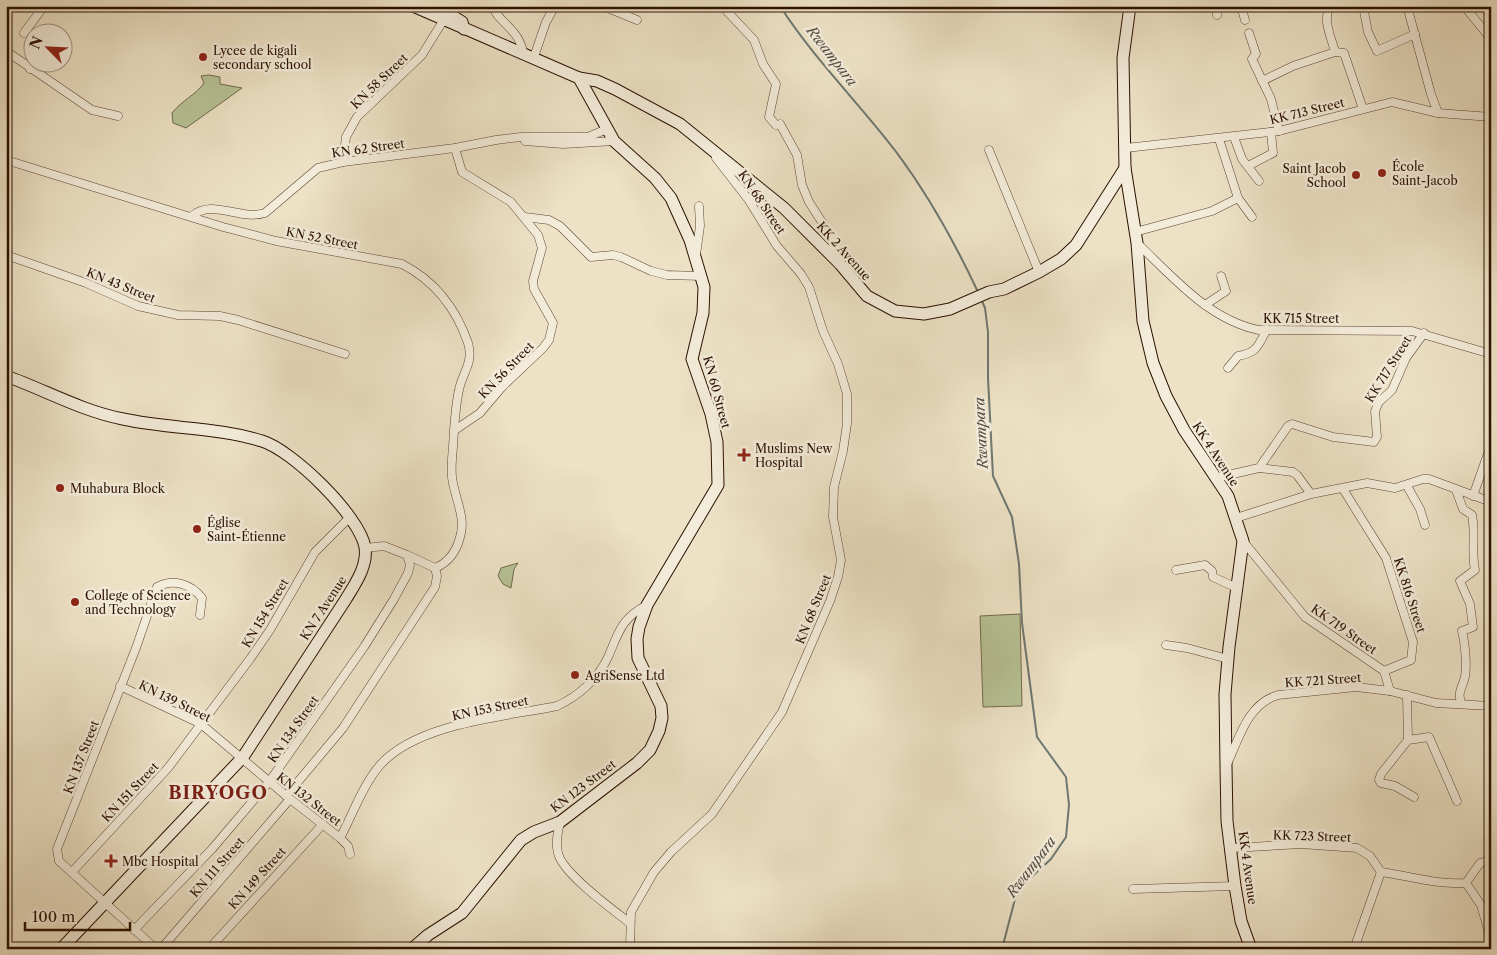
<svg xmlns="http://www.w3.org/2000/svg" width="1497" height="955" font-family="'Libre Caslon Text',serif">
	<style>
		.green { fill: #b7c396; stroke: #716a4b }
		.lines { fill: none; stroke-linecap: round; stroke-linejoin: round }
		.stream { stroke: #6e7771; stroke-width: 2 }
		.street-casing { stroke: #5c4432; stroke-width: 9 }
		.secondary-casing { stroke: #2b1000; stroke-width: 13 }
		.street { stroke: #f3ecda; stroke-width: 8 }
		.secondary { stroke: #f3ecda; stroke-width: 11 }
		.poi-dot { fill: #8f2418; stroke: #f3ecda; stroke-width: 2 }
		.labels { text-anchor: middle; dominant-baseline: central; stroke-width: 5; stroke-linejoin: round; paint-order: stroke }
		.poi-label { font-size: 12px; fill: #2b1000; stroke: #f3ecda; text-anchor: start }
		.street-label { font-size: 12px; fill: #2b1000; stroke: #f3ecda }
		.water-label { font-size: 14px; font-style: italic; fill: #524c42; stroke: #f3ecda }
		.district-label { font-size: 18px; font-weight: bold; letter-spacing: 1px; fill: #7a1f14; stroke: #f3ecda }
	</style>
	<rect width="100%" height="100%" fill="#ede2c6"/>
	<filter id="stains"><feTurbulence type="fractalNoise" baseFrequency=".004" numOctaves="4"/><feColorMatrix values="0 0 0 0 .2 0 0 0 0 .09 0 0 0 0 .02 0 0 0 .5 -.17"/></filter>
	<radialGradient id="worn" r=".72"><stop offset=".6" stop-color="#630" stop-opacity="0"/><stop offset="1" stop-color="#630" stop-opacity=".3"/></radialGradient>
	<g class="green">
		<path d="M209,75L220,77V84L242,88L186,128L173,123L172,113C181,101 197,94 204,83L201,76Z"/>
		<polygon points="518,563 514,569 511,588 503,584 498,576 501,568"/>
		<polygon points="1020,614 1022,706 983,707 980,616"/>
	</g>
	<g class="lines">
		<g class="stream">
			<path d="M780,6C814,59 859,103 897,153C929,196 955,243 978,292"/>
			<polyline points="982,301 985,308 988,332 988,378 993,476 1012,517 1019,564 1022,623 1037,737 1066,777 1069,805 1066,837 1051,859 1027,881 1015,899 1002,949"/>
		</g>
		<g class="street-casing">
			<g id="street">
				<path d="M493,6C495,20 520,29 523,53"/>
				<polyline points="603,6 637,20"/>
				<polyline points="722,6 754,40 763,64 776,84 769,117 776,125"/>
				<polyline points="1216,6 1217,15"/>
				<polyline points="1241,6 1245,20"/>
				<polyline points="1363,6 1368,32 1377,51 1415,34"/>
				<polyline points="1407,6 1431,94 1438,113"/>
				<polyline points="1464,6 1491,39"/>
				<polyline points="24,33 44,6"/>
				<polyline points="1249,33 1256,54 1252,59 1271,99 1279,131"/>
				<polyline points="6,51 92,110 118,116"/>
				<polyline points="1335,52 1344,53 1363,109"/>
				<polyline points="534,57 546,22 555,6"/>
				<polyline points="30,69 41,68 54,62"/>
				<path d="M1262,81L1293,66L1335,52C1332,39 1321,18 1331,6"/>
				<polyline points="780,124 797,155 802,185 809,202 829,233 840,262"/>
				<polyline points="1234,137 1242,159 1259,181"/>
				<polyline points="1219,139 1238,198 1252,217"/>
				<polyline points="525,141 563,144 614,141"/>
				<polyline points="1126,148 1279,131 1392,102 1438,113 1491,117"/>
				<polyline points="989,150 1039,272"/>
				<path d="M6,160L223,227L276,241L402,264C435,281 456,308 468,343C474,363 462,373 459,390C455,408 454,428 453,447C452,457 451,468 452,477C454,496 465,515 461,533C458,548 450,562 435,568L407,555"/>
				<polyline points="343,162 346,137 357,117 422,55 443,21"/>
				<polyline points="1248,166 1273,153 1271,132"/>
				<path d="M192,216C212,198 240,221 265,213L318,168L343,162L455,148L496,140L521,137H588L607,129"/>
				<polyline points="525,217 549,220 560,226 591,257 613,255 621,257 651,271 667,275 701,276"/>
				<polyline points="1135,232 1212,211 1238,198"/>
				<path d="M1137,243C1173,277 1209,320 1259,330L1412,331L1491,354"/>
				<polyline points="6,255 86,283 138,306 178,315 220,316 238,320 345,354"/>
				<polyline points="696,255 700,226 699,206"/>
				<polyline points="1205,305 1226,291 1221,276"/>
				<path d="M1228,368L1238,356C1257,353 1258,346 1267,329"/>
				<polyline points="455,430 480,413 502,387 543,348 549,340 553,323 534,289 533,281 542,248 538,235 511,202 462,172 455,148"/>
				<polyline points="1259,468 1293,472 1297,475 1311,494"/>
				<polyline points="1215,478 1259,468 1288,426 1292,424 1333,437 1374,442 1377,437 1375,411 1379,402 1392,390 1406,358 1424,333"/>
				<polyline points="1407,486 1420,509 1425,525"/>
				<polyline points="1343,489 1386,558 1413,642 1411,660 1384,671"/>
				<path d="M1456,490L1463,509L1472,515C1476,534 1471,551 1475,570L1460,581L1470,604L1473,627L1462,631C1465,643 1467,664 1465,677C1463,686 1456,694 1462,704"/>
				<polyline points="1473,496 1491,445"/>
				<polyline points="1236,518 1311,494 1367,483 1395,488 1423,479 1429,479 1491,502"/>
				<polyline points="1243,541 1305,617 1384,671 1390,691"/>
				<polyline points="1176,570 1205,565 1212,571 1213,577 1237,588"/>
				<polyline points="1166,645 1187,648 1228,659"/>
				<polyline points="120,686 201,724 290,799 340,838 348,846 350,854"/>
				<polyline points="1407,695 1408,740"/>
				<path d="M1228,762C1240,736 1248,704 1278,695L1356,687L1390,691L1436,703L1491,706"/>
				<polyline points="286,796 343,728 435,587 437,576 435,568"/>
				<polyline points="1414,797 1395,786 1381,783 1379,780 1381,774 1408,740 1429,737 1457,801"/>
				<path d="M560,822C558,832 555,843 558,853C562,873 613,910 630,923"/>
				<path d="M340,838C353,814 363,784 381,764C419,723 504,717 557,706C579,696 599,678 609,655C619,631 622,618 647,605"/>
				<polyline points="1231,848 1301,844 1357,848 1370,856 1381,872"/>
				<polyline points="72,872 168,768 250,659 270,630 315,552 350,517"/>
				<path d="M1381,872C1410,876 1438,885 1466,883L1480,863L1491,860"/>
				<polyline points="1466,883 1481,905 1491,939"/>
				<polyline points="1133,889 1235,886"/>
				<polyline points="134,930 212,849 269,782 364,647 394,599 408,573 410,565 407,555 384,546 365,548"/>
				<path d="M156,949L59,861L57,849L136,648L157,587C173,578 191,584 202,598L200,615"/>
				<polyline points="161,949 290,799"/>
				<polyline points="209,949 323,824"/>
				<polyline points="630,949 631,912 654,872 671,852 712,814 782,712 830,601 838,577 841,560 833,517 834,487 843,451 847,424 847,394 838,364 823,331 809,287 801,274 777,246 748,199 716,158"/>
				<polyline points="1354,949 1381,872"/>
			</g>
		</g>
		<g class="secondary-casing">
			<g id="secondary">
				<polyline points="437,6 462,22 464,29"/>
				<polyline points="1130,6 1123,58 1125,168 1137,243 1143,321 1153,363 1166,396 1184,430 1228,496 1243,541 1229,647 1225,694 1226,766 1227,821 1235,886 1241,921 1251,949"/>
				<polyline points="579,78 597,81 615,89 680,124 784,208 840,264 867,296 895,311 924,314 950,309 989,292 1004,289 1039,272 1061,259 1076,245 1125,168"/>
				<path d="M6,376C45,390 82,411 123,419C169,429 217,427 262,441C292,450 359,515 365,547C368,566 355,584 346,599L243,757L61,949"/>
				<polyline points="412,949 428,935 462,913 521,840 534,832 560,822 637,763 650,750 659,731 662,718 661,706 638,658 637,639 639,627 647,605 718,485 717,442 711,414 692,359 703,313 704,287 690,240 671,198 655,178 614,141 579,78 413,6"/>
			</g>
		</g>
		<use href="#street" class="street"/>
		<use href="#secondary" class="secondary"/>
	</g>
	<g class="poi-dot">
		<circle cx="203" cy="57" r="5"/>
		<circle cx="1382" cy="173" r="5"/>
		<circle cx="1356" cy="175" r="5"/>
		<path d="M741.5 447.5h5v5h5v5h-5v5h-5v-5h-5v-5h5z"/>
		<circle cx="60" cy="488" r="5"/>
		<circle cx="197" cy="529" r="5"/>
		<circle cx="75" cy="602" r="5"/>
		<circle cx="575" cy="675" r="5"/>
		<path d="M108.5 853.5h5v5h5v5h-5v5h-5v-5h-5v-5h5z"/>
	</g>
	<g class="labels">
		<g class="poi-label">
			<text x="213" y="50">Lycee de kigali<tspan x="213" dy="14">secondary school</tspan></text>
			<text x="1392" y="166">École<tspan x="1392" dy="14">Saint-Jacob</tspan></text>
			<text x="1346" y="168" text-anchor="end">Saint Jacob<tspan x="1346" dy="14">School</tspan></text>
			<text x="755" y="448">Muslims New<tspan x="755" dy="14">Hospital</tspan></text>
			<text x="70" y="488">Muhabura Block</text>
			<text x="207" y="522">Église<tspan x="207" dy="14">Saint-Étienne</tspan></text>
			<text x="85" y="595">College of Science<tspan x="85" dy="14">and Technology</tspan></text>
			<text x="585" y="675">AgriSense Ltd</text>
			<text x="122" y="861">Mbc Hospital</text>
		</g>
		<g class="street-label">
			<text transform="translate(379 81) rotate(-44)">KN 58 Street</text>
			<text transform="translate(1307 111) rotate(-14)">KK 713 Street</text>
			<text transform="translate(368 148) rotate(-8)">KN 62 Street</text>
			<text transform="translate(762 202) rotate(56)">KN 68 Street</text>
			<text transform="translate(322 238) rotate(11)">KN 52 Street</text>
			<text transform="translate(844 251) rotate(48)">KK 2 Avenue</text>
			<text transform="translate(121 285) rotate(22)">KN 43 Street</text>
			<text x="1301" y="318">KK 715 Street</text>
			<text transform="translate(1388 369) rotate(-58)">KK 717 Street</text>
			<text transform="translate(506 370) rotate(-46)">KN 56 Street</text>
			<text transform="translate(717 392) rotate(75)">KN 60 Street</text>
			<text transform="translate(1216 454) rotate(57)">KK 4 Avenue</text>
			<text transform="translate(1410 595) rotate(72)">KK 816 Street</text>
			<text transform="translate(323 608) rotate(-57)">KN 7 Avenue</text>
			<text transform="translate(813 609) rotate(-68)">KN 68 Street</text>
			<text transform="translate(265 613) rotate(-59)">KN 154 Street</text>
			<text transform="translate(1344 629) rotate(35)">KK 719 Street</text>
			<text transform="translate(1323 680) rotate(-4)">KK 721 Street</text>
			<text transform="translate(175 701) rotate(26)">KN 139 Street</text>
			<text transform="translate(490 708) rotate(-12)">KN 153 Street</text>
			<text transform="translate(293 729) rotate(-55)">KN 134 Street</text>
			<text transform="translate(81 757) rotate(-69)">KN 137 Street</text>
			<text transform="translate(583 786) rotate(-37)">KN 123 Street</text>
			<text transform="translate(130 792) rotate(-47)">KN 151 Street</text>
			<text transform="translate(309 799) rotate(38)">KN 132 Street</text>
			<text transform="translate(1312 836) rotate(2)">KK 723 Street</text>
			<text transform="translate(217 867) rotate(-49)">KN 111 Street</text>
			<text transform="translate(1248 868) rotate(82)">KK 4 Avenue</text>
			<text transform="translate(257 878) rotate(-48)">KN 149 Street</text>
		</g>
		<g class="water-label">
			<text transform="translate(832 56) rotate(52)">Rwampara</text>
			<text transform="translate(981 433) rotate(-93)">Rwampara</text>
			<text transform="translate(1031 867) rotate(-53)">Rwampara</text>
		</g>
		<g class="district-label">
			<text x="218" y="793">BIRYOGO</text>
		</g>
	</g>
	<rect width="1497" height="955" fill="none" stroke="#ede2c6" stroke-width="25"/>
	<rect x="8" y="8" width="1482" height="940" fill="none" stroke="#2b1000" stroke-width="2.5"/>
	<rect x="12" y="12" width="1472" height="930" fill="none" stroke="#2b1000"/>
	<g transform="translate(48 48) rotate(294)"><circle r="24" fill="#f3ecda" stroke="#a39483"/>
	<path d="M0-4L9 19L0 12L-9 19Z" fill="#8f2418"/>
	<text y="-8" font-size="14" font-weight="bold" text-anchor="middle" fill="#2b1000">N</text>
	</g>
	<path d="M25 922v8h105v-8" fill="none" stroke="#2b1000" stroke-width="2.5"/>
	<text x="32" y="922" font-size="15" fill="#2b1000" stroke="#f3ecda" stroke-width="4" paint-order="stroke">100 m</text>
	<rect width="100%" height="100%" filter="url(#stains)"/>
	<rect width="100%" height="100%" fill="url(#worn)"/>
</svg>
